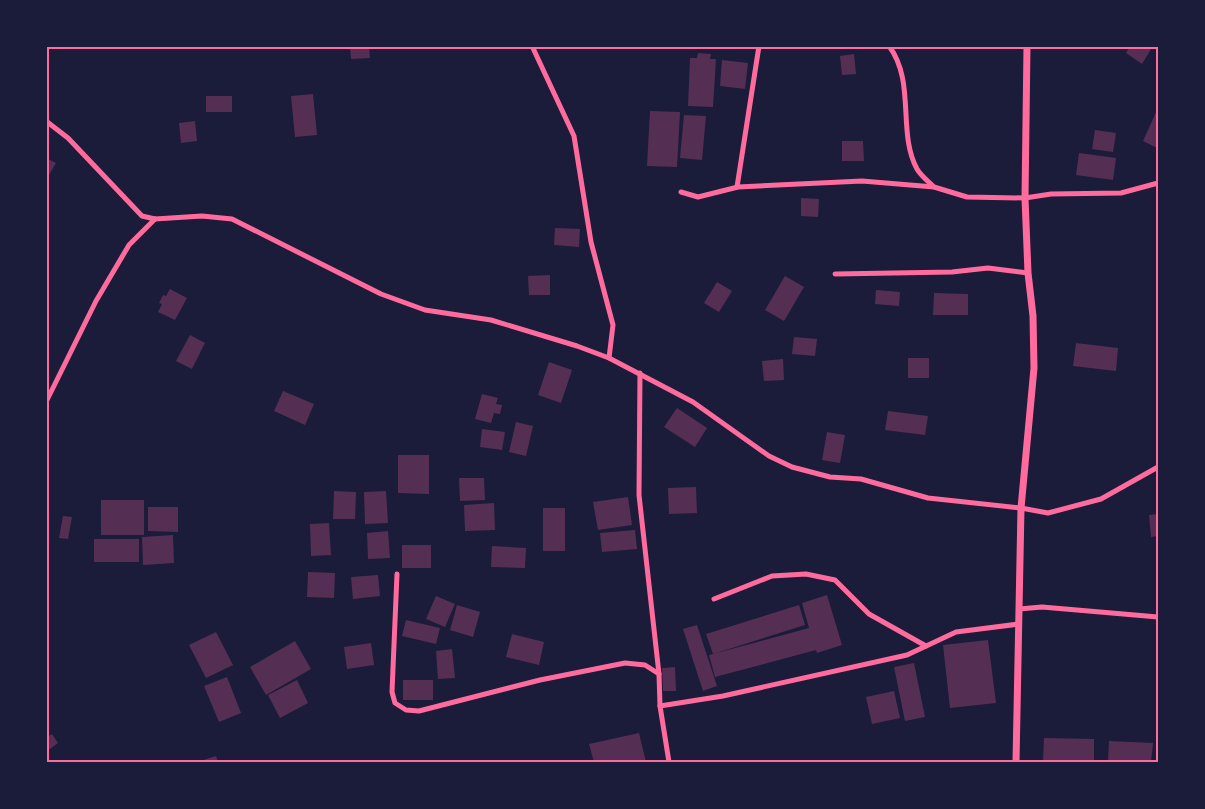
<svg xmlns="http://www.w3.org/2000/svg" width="1205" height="809" font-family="'Varela Round',sans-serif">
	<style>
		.building { fill: #542f53 }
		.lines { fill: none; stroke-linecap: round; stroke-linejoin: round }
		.minor { stroke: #ff6b9d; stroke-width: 5 }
		.tertiary { stroke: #ff6b9d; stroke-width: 7 }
		.neatline { fill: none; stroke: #ff6b9d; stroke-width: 2 }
	</style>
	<rect width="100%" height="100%" fill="#1b1b3a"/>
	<g class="building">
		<polygon points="350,46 369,46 370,58 351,59"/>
		<polygon points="1130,46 1153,46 1142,64 1126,53"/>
		<polygon points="698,53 711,54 710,59 716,59 713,107 688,106 690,58 697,58"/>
		<polygon points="854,54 856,74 842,75 840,56"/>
		<polygon points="722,60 748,63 745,89 720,86"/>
		<polygon points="313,94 317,135 295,137 291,96"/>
		<rect x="206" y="96" width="26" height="16"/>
		<polygon points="1158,108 1158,144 1157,148 1143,141"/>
		<polygon points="650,111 680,112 677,167 647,166"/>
		<polygon points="684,115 706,116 702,160 680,158"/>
		<polygon points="195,121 197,141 181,143 179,123"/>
		<polygon points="1095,130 1116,133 1113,152 1092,149"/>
		<polygon points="842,141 863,141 864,161 842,161"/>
		<polygon points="1079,153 1116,158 1113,180 1076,175"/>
		<polygon points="46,158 56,163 46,180"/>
		<polygon points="801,198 819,199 818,217 801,216"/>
		<polygon points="555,228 580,229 579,247 554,245"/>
		<polygon points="550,275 550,295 529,295 528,276"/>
		<polygon points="785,276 804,287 784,321 765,310"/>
		<polygon points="717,282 732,291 719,312 704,303"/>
		<polygon points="170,289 187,298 175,320 158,312 162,304 159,303 163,295 166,296"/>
		<polygon points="876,290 900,292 899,306 875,304"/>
		<polygon points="934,293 968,294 968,315 933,315"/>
		<polygon points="190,335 205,343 192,369 176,361"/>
		<polygon points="794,337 817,339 815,356 792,354"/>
		<polygon points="1076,343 1118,348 1116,371 1073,366"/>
		<rect x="908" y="358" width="21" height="20"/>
		<polygon points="783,359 784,380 764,381 762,361"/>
		<polygon points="549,362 572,370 561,403 538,395"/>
		<polygon points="283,391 314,404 305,425 274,411"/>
		<polygon points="482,394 498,398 496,404 502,405 500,414 494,413 491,423 475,419"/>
		<polygon points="677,408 707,428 695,447 664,427"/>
		<polygon points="888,411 928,416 925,435 885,430"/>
		<polygon points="516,422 533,426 526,456 509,452"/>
		<polygon points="482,429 505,432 502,450 480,447"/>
		<polygon points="827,432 845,435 840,463 822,460"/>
		<polygon points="398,455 429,455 429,494 398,493"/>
		<polygon points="459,478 484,478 485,500 460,501"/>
		<polygon points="696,487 697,513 669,514 668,488"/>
		<polygon points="334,491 356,492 355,519 333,519"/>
		<polygon points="386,491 388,523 365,524 364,492"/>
		<polygon points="628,497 632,525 598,530 593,502"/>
		<rect x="101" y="500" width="43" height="35"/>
		<polygon points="494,503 495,530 465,531 464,505"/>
		<polygon points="148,507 178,507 178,532 148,531"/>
		<rect x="543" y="508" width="22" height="43"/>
		<polygon points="1158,514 1158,536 1151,537 1149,515"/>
		<polygon points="63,516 72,517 68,539 59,538"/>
		<polygon points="329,523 331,555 311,556 310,524"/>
		<polygon points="635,530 637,549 602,552 600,533"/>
		<polygon points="388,531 390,558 368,559 367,533"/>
		<polygon points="173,535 174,563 143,565 142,537"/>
		<rect x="94" y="539" width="45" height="23"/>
		<rect x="402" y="545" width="29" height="23"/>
		<polygon points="492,546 526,548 525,568 491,567"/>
		<polygon points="308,572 335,573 334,598 307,597"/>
		<polygon points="378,575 380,596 353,599 351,577"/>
		<polygon points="827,595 842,645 817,653 816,650 715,677 709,655 809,628 802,603"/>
		<polygon points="436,596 455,604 445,627 426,619"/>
		<polygon points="457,605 480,612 473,637 450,630"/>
		<polygon points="799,605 805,625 713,654 706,634"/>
		<polygon points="406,620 440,628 436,644 402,636"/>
		<polygon points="697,625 717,686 703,691 683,629"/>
		<polygon points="216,632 233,665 206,678 189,645"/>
		<polygon points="512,634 544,642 539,665 506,657"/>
		<polygon points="988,640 996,703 950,708 943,645"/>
		<polygon points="295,641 311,669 266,695 250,667"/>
		<polygon points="371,643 374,665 347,669 344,647"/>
		<polygon points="452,649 455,678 438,679 436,651"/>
		<polygon points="914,663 925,717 905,721 894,667"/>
		<polygon points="675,667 676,691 663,691 662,668"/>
		<polygon points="227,677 241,713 219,722 204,686"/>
		<polygon points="297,680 308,703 280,718 268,695"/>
		<rect x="403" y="680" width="30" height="20"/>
		<polygon points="894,691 900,718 872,724 866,697"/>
		<polygon points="639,733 646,762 594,762 589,744"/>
		<polygon points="52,734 58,743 46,752 46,738"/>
		<polygon points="1044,738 1094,739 1094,762 1043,762"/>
		<polygon points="1109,741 1153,743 1151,762 1108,762"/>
		<polygon points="216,756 218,762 197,762"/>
	</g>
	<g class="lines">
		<g class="minor">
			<polyline points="532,46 574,136 591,242 613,325 609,358"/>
			<path d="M889,46C916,82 897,132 917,169C921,176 928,181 933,186"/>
			<polyline points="46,121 68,138 142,216 155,219 202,216 232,219 381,294 425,310 491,320 577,346 609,358 693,402 769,456 792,467 830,477 861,479 928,498 1021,508 1048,513 1101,499 1158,467"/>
			<polyline points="737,187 759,46"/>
			<polyline points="681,192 698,197 738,187 862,181 934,187 967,197 1025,198 1051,194 1121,193 1158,183"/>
			<polyline points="835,274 952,272 988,268 1028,273"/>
			<polyline points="640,373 639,495 659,674 660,706 669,762"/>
			<polyline points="46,402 96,301 129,245 155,219"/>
			<polyline points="397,574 392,692 395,703 406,710 419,711 540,680 625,663 645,665 659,674"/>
			<polyline points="714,599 772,576 806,574 835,580 869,614 926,646"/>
			<polyline points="1019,609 1042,607 1158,617"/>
			<polyline points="660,706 723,696 907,655 956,632 1019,624"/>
		</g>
		<polyline class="tertiary" points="1016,762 1021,508 1034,368 1033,316 1028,273 1025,198 1027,46"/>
	</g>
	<rect width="1205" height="809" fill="none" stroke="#1b1b3a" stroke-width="96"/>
	<rect x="48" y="48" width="1109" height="713" class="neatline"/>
</svg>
